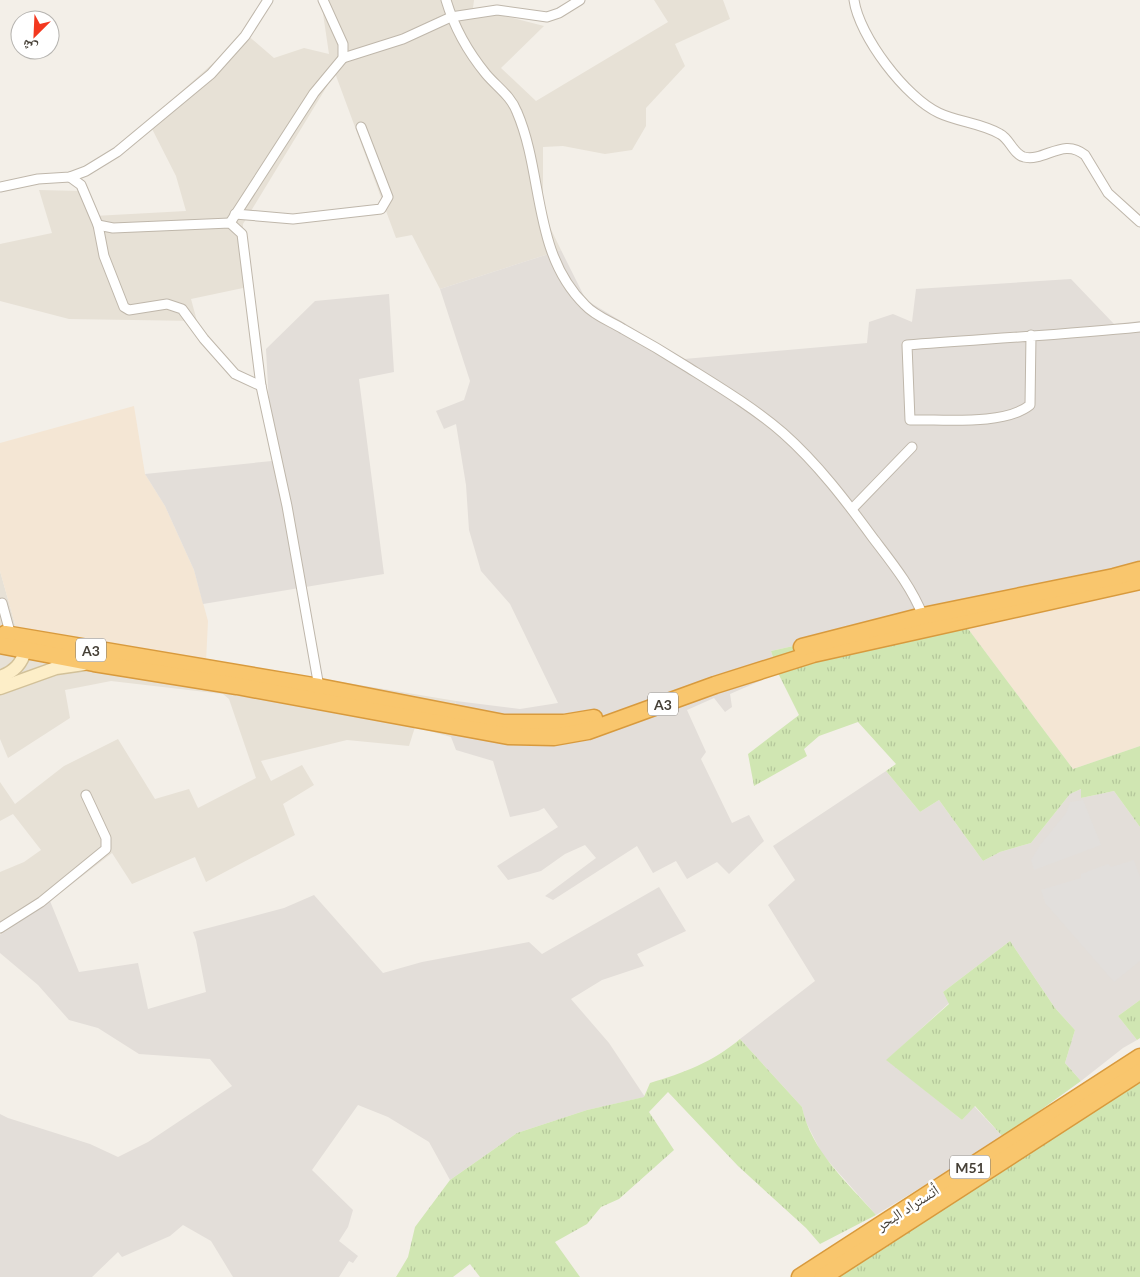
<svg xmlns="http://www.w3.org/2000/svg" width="1140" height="1277" font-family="Lato,'Noto Naskh Arabic',sans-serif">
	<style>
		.residential { fill: #e7e1d6 }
		.commercial { fill: #f4e6d4 }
		.industrial { fill: #e3ded9 }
		.grass { fill: url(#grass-tufts) }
		.parking { fill: #e2dfdc }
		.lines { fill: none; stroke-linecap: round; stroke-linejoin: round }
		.street-casing { stroke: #bfb7ab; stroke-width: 11 }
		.secondary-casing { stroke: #d2c199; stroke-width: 15 }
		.highway-casing { stroke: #d89a3d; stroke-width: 19 }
		.street { stroke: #fff; stroke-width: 9 }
		.secondary { stroke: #fdeec8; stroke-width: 12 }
		.highway { stroke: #f9c66d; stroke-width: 16 }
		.labels { text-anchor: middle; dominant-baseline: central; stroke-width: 5; stroke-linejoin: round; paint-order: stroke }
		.shield { fill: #fff; stroke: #7e7973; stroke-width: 1 }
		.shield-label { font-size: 14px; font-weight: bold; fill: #464037 }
		.street-label { font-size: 15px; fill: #464037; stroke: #fff }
	</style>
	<defs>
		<pattern id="grass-tufts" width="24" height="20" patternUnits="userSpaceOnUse" patternTransform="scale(1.25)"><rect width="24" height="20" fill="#d0e6b2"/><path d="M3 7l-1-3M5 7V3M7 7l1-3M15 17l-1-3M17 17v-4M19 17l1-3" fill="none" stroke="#b4c69a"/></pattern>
	</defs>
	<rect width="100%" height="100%" fill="#f3efe8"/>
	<g class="residential">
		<polygon points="321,0 474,0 473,8 544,26 501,68 536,101 668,22 654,0 723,0 730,19 675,44 685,66 646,108 646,126 632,150 605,154 563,146 543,147 543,213 561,250 440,289 412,235 396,238 335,73 243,224 243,288 191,299 197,321 69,319 0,301 0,244 52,233 39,190 82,191 94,216 186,211 176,176 148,121 246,34 274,58 304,48 329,54"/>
		<polygon points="0,571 16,628 456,701 451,737 415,727 409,746 347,740 261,761 271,781 302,765 314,785 283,804 295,835 206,882 195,857 132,884 112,853 50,901 0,935 0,872 24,862 41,850 13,814 0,821 0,782 15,804 64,766 118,739 155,799 189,789 198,808 256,778 229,699 223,694 111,681 65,690 70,718 8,758 0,739"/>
	</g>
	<g class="commercial">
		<polygon points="134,406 145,474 165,506 194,570 208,621 206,662 75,641 16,628 0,571 0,443"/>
		<polygon points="1140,570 1140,746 1073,769 954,610 1086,573"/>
	</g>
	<g class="industrial">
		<polygon points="561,250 586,300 684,359 867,343 869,322 893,314 912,322 916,289 1071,279 1114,324 1140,321 1140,570 1086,573 954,610 771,651 778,673 730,694 732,707 725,712 714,698 687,710 706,752 701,759 732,823 749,815 764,841 729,874 717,862 687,879 676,861 653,873 637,846 553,900 545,896 596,858 585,845 565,854 541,871 508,880 497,866 558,827 544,808 538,811 510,817 493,761 456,750 451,737 456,701 520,709 558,703 510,604 481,571 469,530 466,485 456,424 444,429 436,411 464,400 470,381 440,289"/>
		<polygon points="389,294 394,372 359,379 384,574 203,604 194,570 165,506 145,474 272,461 266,349 315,301"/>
		<polygon points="886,771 920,812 939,800 983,861 1000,852 1031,843 1070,794 1081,789 1081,798 1114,791 1140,827 1140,1000 1118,1016 1137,1040 1123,1048 1081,1081 1065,1063 1075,1030 1055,1008 1010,941 943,992 949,1003 887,1060 962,1120 974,1106 1003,1137 876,1215 822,1154 805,1120 802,1107 740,1039 815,981 768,905 795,880 773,846"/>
		<polygon points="659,887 686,931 637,954 644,966 602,980 571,999 609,1043 645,1097 587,1110 517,1133 450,1180 429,1142 388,1117 358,1105 312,1170 353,1210 348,1227 339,1241 358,1256 353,1263 349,1261 339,1277 233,1277 211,1241 183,1225 170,1236 122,1257 118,1252 92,1277 0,1277 0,1114 8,1118 90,1144 118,1157 148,1142 232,1086 210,1059 139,1054 98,1028 69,1020 38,985 0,953 0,935 50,901 79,972 138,963 148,1009 206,992 196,940 193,932 284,908 314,895 383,973 422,962 529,942 542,954"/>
	</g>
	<g class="grass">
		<polygon points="954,610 1073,769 1140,746 1140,827 1114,791 1081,798 1081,789 1070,794 1031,843 1000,852 983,861 939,800 920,812 886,771 896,764 858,722 819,736 804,749 807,756 754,786 748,754 799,715 778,673 771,651"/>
		<polygon points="1010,941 1055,1008 1075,1030 1065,1063 1081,1081 1003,1137 975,1106 962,1120 886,1060 949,1004 943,992"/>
		<polygon points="1140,1000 1140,1038 1137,1040 1118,1016"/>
		<path d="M740,1039L802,1107C811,1151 847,1182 876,1215L820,1244L806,1228L738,1166L668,1092L649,1112L674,1150L619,1199L601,1207L587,1224L555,1242L580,1277H480L470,1264L453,1277H396L408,1257L415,1227L450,1180L517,1133L587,1110L644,1097L650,1083C683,1073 713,1062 740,1039Z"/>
		<polygon points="1140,1071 1140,1277 822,1277"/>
	</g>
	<g class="parking">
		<polygon points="1083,800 1101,845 1034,870 1031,860 1040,845 1066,813 1070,802"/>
		<polygon points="1134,860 1140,877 1140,961 1114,982 1045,903 1041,890 1081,878 1081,874 1108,864 1111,867"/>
	</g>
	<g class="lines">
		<g class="street-casing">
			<g id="street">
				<path d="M446,0C454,27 468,52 486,74C497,87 511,96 517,112C544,175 532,253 585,305C595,316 610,321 623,329C645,341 667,354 689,368C721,388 754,408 783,433C817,463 846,501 873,538C892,563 911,586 923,616"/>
				<path d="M854,0C859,36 906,98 939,113C958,122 981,123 1000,134C1010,139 1013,154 1024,157C1045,162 1063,137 1085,155L1108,193L1140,222"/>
				<polyline points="343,58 403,39 451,17 497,10 547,17 559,13 580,0"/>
				<polyline points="70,177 81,185 98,225 104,256 124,307 129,310 167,304 182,309 204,339 235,374 261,386"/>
				<polyline points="0,187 38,179 70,177 86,171 117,152 211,74 245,36 268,0"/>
				<polyline points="235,214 293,219 381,209 388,197 361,127"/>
				<polyline points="230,223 314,93 343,58 343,44 323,0"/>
				<polyline points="98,225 113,228 230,223 242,234 261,386 287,506 319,687"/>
				<path d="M1031,335L1030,405C1004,426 942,419 910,420L907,345C984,339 1062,335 1140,327"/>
				<polyline points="852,509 912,447"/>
				<polyline points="2,603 11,636"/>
				<polyline points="0,928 41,902 106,849 106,838 86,795"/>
			</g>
		</g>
		<g class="secondary-casing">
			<g id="secondary">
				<path d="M0,677C14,672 22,664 25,650"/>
				<polyline points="0,688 56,668 84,664"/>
			</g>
		</g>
		<g class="highway-casing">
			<g id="highway">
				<polyline points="5,634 319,687 504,723 564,723 594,718"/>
				<polyline points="0,645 94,663 237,686 508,736 554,737 588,731 715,685 813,654 1140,581"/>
				<polyline points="802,647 923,616 1114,577 1140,570"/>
				<polyline points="800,1277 1140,1057"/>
				<polyline points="823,1277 1140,1072"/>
			</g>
		</g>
		<use href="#street" class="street"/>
		<use href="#secondary" class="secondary"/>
		<use href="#highway" class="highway"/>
	</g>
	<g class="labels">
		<g class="shield">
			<rect x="76" y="638.5" width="30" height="23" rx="4"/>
			<rect x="648" y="692.5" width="30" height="23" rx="4"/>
			<rect x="950" y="1155.5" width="40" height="23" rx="4"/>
		</g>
		<g class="shield-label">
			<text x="91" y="650">A3</text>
			<text x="663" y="704">A3</text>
			<text x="970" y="1167">M51</text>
		</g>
		<g class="street-label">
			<text transform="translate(907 1207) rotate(-33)">أتستراد البحر</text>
		</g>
	</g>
	<g transform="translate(35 35) rotate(204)"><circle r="24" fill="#ffffff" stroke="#b5b3af"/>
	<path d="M0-4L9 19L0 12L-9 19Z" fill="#f3381f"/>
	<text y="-8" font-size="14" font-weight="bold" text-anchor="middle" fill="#464037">ش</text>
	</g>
</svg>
